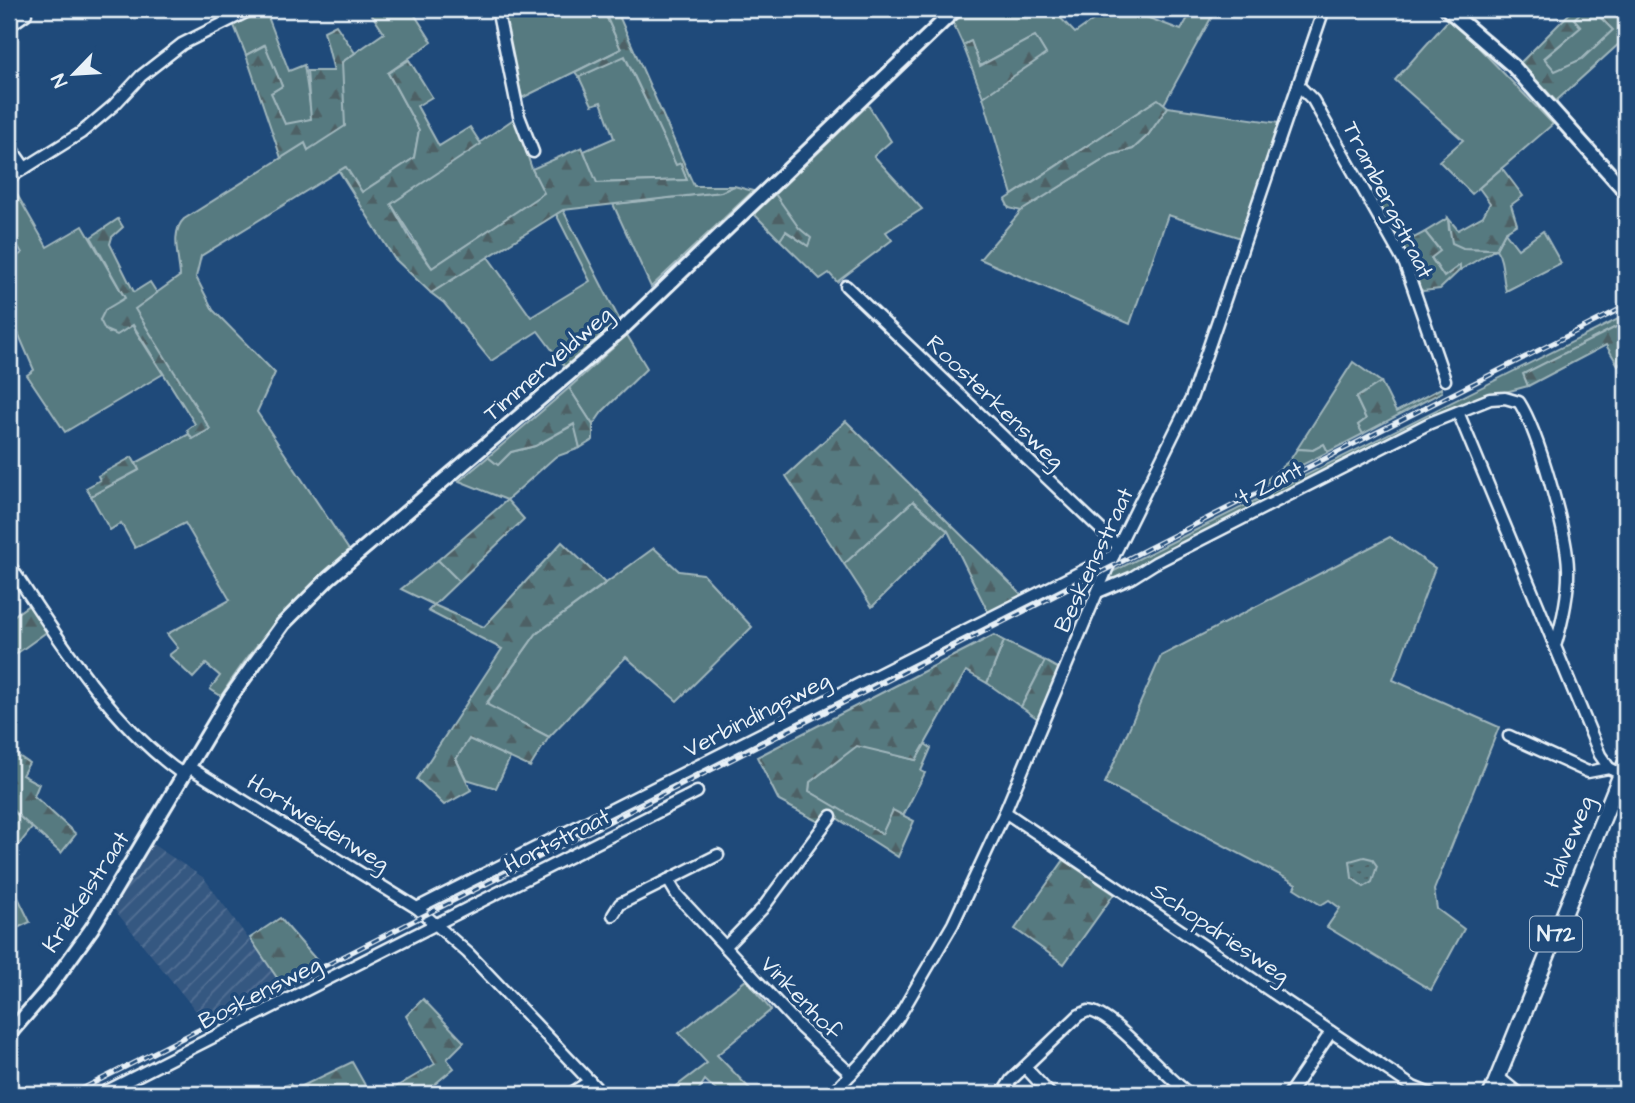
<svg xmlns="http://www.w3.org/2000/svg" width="1635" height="1103" font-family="'Architects Daughter',sans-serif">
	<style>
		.industrial { fill: url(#industrial-furrows) }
		.grass { fill: #577a80; stroke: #a0b6bc; stroke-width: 2 }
		.forest { fill: url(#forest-firs); stroke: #a0b6bc; stroke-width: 2 }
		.park { fill: url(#park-dots); stroke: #a0b6bc; stroke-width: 2 }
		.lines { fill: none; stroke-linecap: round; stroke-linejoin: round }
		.street-casing { stroke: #e8f1f8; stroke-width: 15 }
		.secondary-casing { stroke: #e8f1f8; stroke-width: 18 }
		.primary-casing { stroke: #e8f1f8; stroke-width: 19 }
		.street { stroke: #1f4a7a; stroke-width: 10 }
		.secondary { stroke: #1f4a7a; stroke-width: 12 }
		.primary { stroke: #1f4a7a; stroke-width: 14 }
		.rail-casing { stroke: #e8f1f8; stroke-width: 5 }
		.rail { stroke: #1f4a7a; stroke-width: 2.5; stroke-dasharray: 8; stroke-linecap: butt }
		.labels { text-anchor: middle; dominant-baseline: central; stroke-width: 7; stroke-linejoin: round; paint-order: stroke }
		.shield { fill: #1f4a7a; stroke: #acbfd2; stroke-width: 2 }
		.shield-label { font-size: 21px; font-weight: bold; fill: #e8f1f8 }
		.street-label { font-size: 23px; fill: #e8f1f8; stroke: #1f4a7a }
	</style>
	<defs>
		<pattern id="industrial-furrows" width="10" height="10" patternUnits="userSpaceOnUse" patternTransform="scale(1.75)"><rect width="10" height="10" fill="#365881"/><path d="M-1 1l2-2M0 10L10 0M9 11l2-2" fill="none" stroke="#537094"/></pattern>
		<pattern id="forest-firs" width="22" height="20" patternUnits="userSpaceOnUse" patternTransform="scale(1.75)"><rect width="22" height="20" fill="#577a80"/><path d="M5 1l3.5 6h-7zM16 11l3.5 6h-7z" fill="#4e6165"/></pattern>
		<pattern id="park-dots" width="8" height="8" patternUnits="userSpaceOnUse" patternTransform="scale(1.75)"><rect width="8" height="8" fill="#577a80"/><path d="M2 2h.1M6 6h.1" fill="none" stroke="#4e6165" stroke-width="1.8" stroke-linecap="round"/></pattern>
	</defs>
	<rect width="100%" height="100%" fill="#1f4a7a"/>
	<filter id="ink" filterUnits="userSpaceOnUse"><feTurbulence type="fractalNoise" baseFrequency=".0143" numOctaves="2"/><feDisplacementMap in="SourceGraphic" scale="14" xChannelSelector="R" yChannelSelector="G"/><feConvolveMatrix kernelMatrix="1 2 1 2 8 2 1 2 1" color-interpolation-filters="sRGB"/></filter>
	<g filter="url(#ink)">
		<polygon class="industrial" points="152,844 204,878 280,982 204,1021 114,909"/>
		<g class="grass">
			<polygon points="265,9 289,71 304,65 312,119 285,125 271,93 282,86 264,45 246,55 233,23"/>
			<path d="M368,9H411L432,42L388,73L419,130L414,158L362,192L345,167L201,256L196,277L213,310L275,373L257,412L349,550C298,594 257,639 221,696L210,689L220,676L206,664L193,678L169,655L178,648L167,634L230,600L185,523L135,548L121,523L110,530L91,496L139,470L136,463L189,434L193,439L209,429L134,309L180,276C179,258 170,232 184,219L305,143L308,150L342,62L384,33Z"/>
			<polygon points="500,9 603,9 621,49 522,98"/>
			<polygon points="969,9 1052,9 1075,33 1109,9 1125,9 1181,30 1193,9 1216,9 1164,104 1157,100 1012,195 983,97 1045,53 1035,36 980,66 971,42 963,45 953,23"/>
			<polygon points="1584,9 1592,9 1613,30 1582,59 1555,72 1544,59 1581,27 1574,19"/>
			<polygon points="1450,18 1553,124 1472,194 1439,161 1463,140 1395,80"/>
			<polygon points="624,55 676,164 680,163 687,180 596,183 584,151 614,138 601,102 592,105 579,77"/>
			<polygon points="868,105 891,141 874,156 922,209 886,232 892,240 837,282 829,273 820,279 780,240 785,231 808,246 775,194"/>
			<polygon points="1168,107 1279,123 1241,238 1168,215 1130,324 980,259 1021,211 1111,155 1133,149 1148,135"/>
			<polygon points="515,118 532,169 545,193 432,268 391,204"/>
			<polygon points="11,184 47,247 83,226 125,298 100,320 109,333 132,325 163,374 65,432 27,375 34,370 9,312 9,262 22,253 9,231"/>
			<polygon points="734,186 753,191 651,287 613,204 721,192"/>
			<polygon points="563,210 619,319 565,367 538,331 491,361 444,303 431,293 488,257 531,317 590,281 556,214"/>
			<path d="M1448,218L1449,230L1463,248L1496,249L1505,232L1518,249L1543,231L1561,263L1506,291C1502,278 1504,260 1496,249L1460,270L1459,266L1444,277L1431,257L1440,250L1425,232Z"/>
			<polygon points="1626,315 1626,322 1524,374 1528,386 1487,397 1124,579 1110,583 1112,572"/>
			<polygon points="627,335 647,368 602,412 593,425 569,388"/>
			<polygon points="1353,362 1381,382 1356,398 1366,419 1358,425 1363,434 1328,452 1324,444 1313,450 1297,449"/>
			<polygon points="575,424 580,448 555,457 507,500 459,481 488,457 498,465 511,452 535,446"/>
			<polygon points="913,501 948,531 872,607 844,564"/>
			<polygon points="1390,537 1435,568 1393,680 1499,727 1434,890 1437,909 1464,929 1431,990 1327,927 1340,908 1329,900 1321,905 1294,888 1296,884 1284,877 1105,783 1161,656"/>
			<polygon points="654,548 679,571 703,574 752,627 677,701 626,657 549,737 486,705 536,634"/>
			<polygon points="438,560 459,581 434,605 401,589"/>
			<polygon points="1004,641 1045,661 1021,707 987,683"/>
			<polygon points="469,739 510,758 496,788 466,779 456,759"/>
			<polygon points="925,744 931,748 921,771 925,773 903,816 893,811 882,835 809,791 810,782 857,745 916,760"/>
			<polygon points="9,807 32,828 9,857"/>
			<polygon points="9,879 30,922 9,932"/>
			<polygon points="746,980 771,1010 717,1055 755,1094 720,1094 705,1080 696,1094 666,1094 707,1063 679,1033"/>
		</g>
		<g class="forest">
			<polygon points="603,9 616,9 694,186 734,186 721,192 563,210 431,293 394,258 339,171 346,167 362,192 414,158 419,130 388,73 409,60 432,97 417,106 439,146 470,127 481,144 391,204 410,238 432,268 544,193 532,169 582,147 597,183 687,180 681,163 676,165 625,56 579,77 575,72 621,49"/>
			<polygon points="1574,9 1584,9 1574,19 1581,27 1544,58 1555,71 1582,59 1613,30 1592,9 1626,9 1626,32 1621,37 1621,42 1556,101 1520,63"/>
			<polygon points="336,25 355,53 342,62 345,126 308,150 305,143 281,158 246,55 265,45 282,86 271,93 285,124 311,119 307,71 334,71 324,31"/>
			<polygon points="1035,36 1046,54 983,97 963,45 971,41 980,66"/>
			<polygon points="1158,99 1168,107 1148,135 1133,149 1111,155 1021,211 1009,208 1005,200"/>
			<polygon points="1502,168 1523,196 1511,205 1517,224 1505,232 1496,249 1463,248 1452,243 1448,218 1458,230 1483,216 1490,203 1479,188"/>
			<polygon points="1382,192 1414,238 1425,232 1440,251 1431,258 1444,277 1460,265 1460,270 1440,289 1423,291 1419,288 1407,256 1376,202 1377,193"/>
			<polygon points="775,194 799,228 811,238 808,246 786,231 780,240 754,214"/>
			<polygon points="118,219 123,227 112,237 110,244 134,292 150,282 157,293 135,309 210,429 192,439 187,430 195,424 133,325 117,335 105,330 100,320 105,310 125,298 91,237"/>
			<polygon points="1626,322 1626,360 1618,365 1606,345 1528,386 1523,374"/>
			<polygon points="1381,382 1396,412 1441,388 1442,392 1363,434 1358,425 1366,419 1356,398"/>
			<polygon points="569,388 593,425 593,440 580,448 574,424 535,446 511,452 498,465 488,457"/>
			<polygon points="846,421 1022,595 989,614 948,531 913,501 844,564 786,476"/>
			<polygon points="1324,444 1328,452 1258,487 1290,460 1297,449 1313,450"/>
			<polygon points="132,457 139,470 91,496 86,488 100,480 98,476"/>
			<polygon points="507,500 524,519 459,581 438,560"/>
			<polygon points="562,542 605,583 536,634 486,704 549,737 530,767 469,739 456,759 471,790 444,805 417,779 502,649 428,611 434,605 484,627"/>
			<polygon points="29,605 48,631 9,659 9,619"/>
			<polygon points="994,635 1004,641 987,683 966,671 916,760 857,746 810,782 809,791 882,834 893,810 914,821 898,857 832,815 819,822 779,801 757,757"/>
			<polygon points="1045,661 1059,669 1038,719 1021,707"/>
			<polygon points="10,750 29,763 22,775 39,784 34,796 76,834 61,853 9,807"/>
			<polygon points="1064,860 1114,894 1064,964 1015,929"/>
			<polygon points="280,918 319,963 280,982 250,938"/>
			<polygon points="423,999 464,1042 447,1059 454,1068 423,1094 384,1094 435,1064 406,1016"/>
			<polygon points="352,1062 370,1094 265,1094 290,1084 294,1090"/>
		</g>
		<polygon class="park" points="1364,857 1372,859 1377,866 1372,882 1364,887 1352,878 1350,861"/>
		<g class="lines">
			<g class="street-casing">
				<g id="street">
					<polyline points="219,9 226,20"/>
					<polyline points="497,9 519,116 533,152"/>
					<polyline points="9,26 26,14"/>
					<polyline points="1298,85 1313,100 1405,264 1445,380"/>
					<polyline points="9,145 25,168"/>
					<polyline points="9,178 81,133 114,105 141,76 182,44 252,9"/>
					<polyline points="846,286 1118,546"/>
					<polyline points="1458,412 1600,755 1609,768 1621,774"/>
					<path d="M9,564C56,636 113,727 184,775"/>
					<path d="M1098,592L1131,578L1155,563L1430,423L1490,399L1505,398L1519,402C1538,431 1567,533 1568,568C1569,594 1563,619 1556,643"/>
					<polyline points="1509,736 1588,772 1609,768"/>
					<polyline points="189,767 417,908 468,953 602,1094"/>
					<polyline points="1005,812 1413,1087 1430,1094"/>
					<polyline points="668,880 677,895 801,1028 851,1074"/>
					<polyline points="417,908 1114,555"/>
					<polyline points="613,915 620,904 718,855"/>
					<polyline points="725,947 762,909 831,816"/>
					<polyline points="1025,1067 1050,1094"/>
					<polyline points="1498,1077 1519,1094"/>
					<polyline points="101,1094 697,792"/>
					<polyline points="570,1094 590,1081"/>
					<polyline points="832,1094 869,1055 898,1018 953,924 1005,812 1107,569 1191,399 1324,9"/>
					<path d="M1002,1094L1011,1080L1079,1015L1088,1011C1113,1012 1164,1077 1190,1094"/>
					<polyline points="1289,1094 1331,1032"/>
				</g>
			</g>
			<g class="secondary-casing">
				<g id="secondary">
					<polyline points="1447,9 1513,66 1626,192"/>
					<polyline points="9,1034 49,988 92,928 229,699 283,624 329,578 623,328 956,9"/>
				</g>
			</g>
			<g class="primary-casing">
				<polyline id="primary" points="1491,1094 1626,762"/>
			</g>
			<use href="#street" class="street"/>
			<use href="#secondary" class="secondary"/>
			<use href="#primary" class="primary"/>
			<g class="rail-casing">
				<polyline id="rail" points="72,1094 1626,306"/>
			</g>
			<use href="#rail" class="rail"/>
		</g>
	</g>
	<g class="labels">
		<rect class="shield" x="1530" y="916.5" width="52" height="35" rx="5"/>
		<g class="shield-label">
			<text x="1556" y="934">N72</text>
		</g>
		<g class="street-label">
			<text transform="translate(1388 200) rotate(63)">Trambergstraat</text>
			<text transform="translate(548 364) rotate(-41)">Timmerveldweg</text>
			<text transform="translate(995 402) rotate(44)">Roosterkensweg</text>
			<text transform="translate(1269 484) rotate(-27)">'t Zant</text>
			<text transform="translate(1094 560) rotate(-65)">Beskensstraat</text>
			<text transform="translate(757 715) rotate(-27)">Verbindingsweg</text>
			<text transform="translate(318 823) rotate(32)">Hortweidenweg</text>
			<text transform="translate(557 841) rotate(-27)">Hortstraat</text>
			<text transform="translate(1569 842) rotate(-68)">Halveweg</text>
			<text transform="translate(86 892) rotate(-57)">Kriekelstraat</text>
			<text transform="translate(1220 933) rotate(34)">Schopdriesweg</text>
			<text transform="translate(260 993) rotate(-27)">Boskensweg</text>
			<text transform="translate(801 998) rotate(46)">Vinkenhof</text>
		</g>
	</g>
	<rect width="1635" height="1103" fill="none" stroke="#1f4a7a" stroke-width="35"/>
	<rect x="18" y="18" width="1600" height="1068" fill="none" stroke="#e8f1f8" stroke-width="2.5" filter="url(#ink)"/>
	<g transform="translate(74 74) rotate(245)" stroke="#1f4a7a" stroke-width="5" paint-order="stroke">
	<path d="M0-5L12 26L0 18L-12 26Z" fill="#e8f1f8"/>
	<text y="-10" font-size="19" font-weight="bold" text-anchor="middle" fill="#e8f1f8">N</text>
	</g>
</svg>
